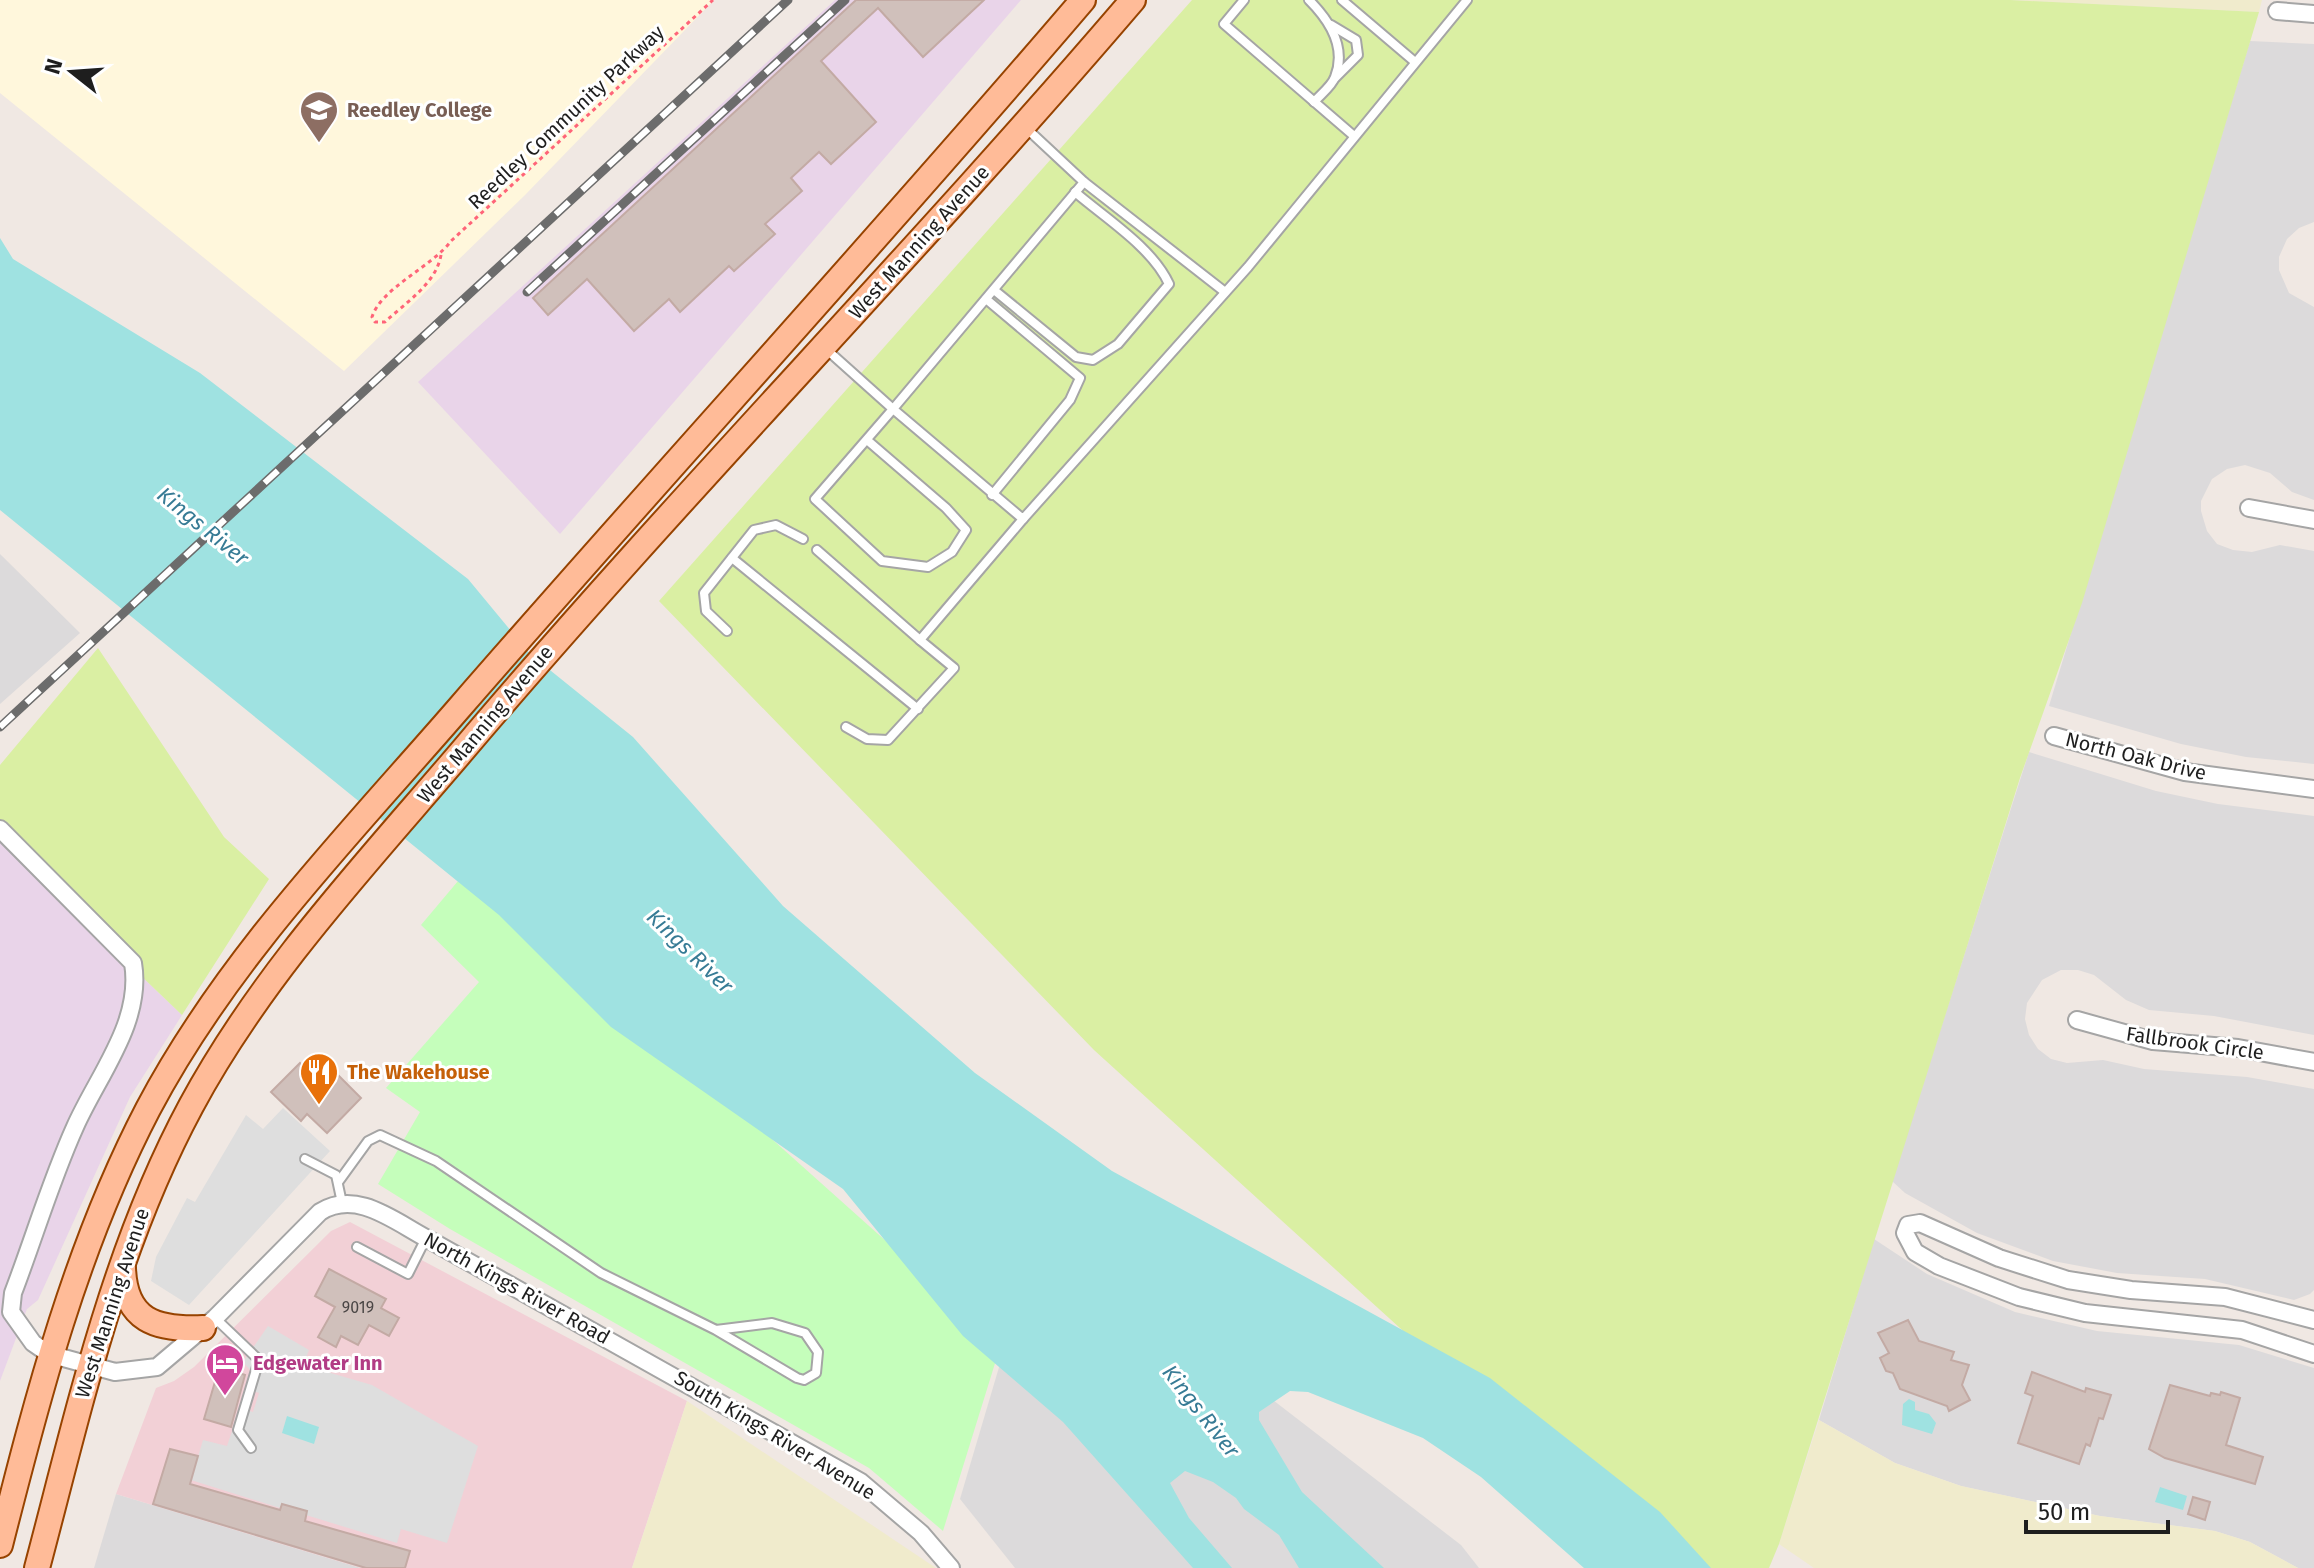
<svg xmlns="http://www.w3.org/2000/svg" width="2314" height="1568" font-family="'Fira Sans',sans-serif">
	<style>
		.residential { fill: #dcdadb }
		.commercial { fill: #f2d0d6 }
		.industrial { fill: #e9d4e9 }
		.education { fill: #fff7dc }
		.farmland { fill: #f0ebcc }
		.grass { fill: #daefa3 }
		.park { fill: #c5febb }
		.parking { fill: #dedede }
		.water { fill: #9fe2e1 }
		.building { fill: #d0c0bb; stroke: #c3aaa4; stroke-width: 2 }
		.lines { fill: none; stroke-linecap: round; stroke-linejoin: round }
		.service-casing { stroke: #a5a5a5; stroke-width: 12 }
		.minor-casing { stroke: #a5a5a5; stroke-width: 20 }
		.primary-casing { stroke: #974300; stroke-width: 28 }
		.path { stroke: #ff6478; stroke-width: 3; stroke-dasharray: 4 4; stroke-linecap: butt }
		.service { stroke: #fff; stroke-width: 8 }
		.minor { stroke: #fff; stroke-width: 16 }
		.primary { stroke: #ffbb98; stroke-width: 24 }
		.rail-casing { stroke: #6c6c6c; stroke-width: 9 }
		.rail { stroke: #fff; stroke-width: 6; stroke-dasharray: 18; stroke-linecap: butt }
		.labels { text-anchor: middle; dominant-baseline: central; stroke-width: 6; stroke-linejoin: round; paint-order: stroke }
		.number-label { font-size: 16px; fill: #4a4645 }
		.education-label { font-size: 20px; font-weight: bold; fill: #785e54; stroke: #fff; text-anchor: start }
		.street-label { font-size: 20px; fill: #1e1e1e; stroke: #fff }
		.food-label { font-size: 20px; font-weight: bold; fill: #c56008; stroke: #fff; text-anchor: start }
		.hotel-label { font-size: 20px; font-weight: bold; fill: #b23c85; stroke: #fff; text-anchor: start }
		.water-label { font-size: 22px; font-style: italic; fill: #377b95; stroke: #fff }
	</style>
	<rect width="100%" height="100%" fill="#f0e8e3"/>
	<g class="residential">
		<polygon points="2250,41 2314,44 2314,222 2299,228 2287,239 2279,257 2279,270 2289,293 2314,307 2314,500 2292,492 2270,473 2245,465 2227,469 2212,479 2201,501 2201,511 2207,531 2217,544 2233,550 2252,552 2280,545 2314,551 2314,764 2246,757 2181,744 2049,706"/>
		<polygon points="0,554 80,633 0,704"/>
		<polygon points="2029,752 2156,791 2218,804 2314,816 2314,1035 2214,1016 2149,1010 2126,1000 2094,975 2078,970 2061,970 2042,980 2027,1003 2025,1019 2029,1035 2038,1049 2051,1059 2067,1063 2103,1060 2144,1069 2247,1077 2314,1089 2314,1290 2310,1294 2294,1300 2205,1279 2117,1273 2053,1261 1977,1233 1905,1193 1892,1181"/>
		<polygon points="1039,1232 1104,1270 1461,1545 1479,1568 1015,1568 960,1499"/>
		<polygon points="1874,1239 1927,1274 2015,1312 2097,1331 2239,1345 2314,1368 2314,1568 2298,1568 2250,1542 2215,1531 2100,1516 1961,1486 1895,1463 1819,1420"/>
		<polygon points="116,1494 361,1568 94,1568"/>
	</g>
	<polygon class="commercial" points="350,1222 687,1401 632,1568 361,1568 116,1494 156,1388 174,1381 194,1367 331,1231"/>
	<g class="industrial">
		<polygon points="835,0 1021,0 560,534 418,382"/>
		<polygon points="0,841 182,1015 130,1097 38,1300 27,1309 0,1381"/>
	</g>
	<polygon class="education" points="0,0 714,0 525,195 344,371 0,93"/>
	<g class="farmland">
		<polygon points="2010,0 2262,0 2259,12"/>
		<polygon points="687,1401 936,1568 632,1568"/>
		<polygon points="1819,1420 1895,1463 1961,1486 2100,1516 2215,1531 2250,1542 2298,1568 1814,1568 1779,1544"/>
	</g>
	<g class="grass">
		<polygon points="1192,0 2010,0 2259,12 2082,603 2020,778 1779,1544 1769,1568 1664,1568 1094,1050 659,601"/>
		<polygon points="98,648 224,837 269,879 182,1015 0,841 0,765"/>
	</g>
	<polygon class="park" points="469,868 1001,1344 943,1531 869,1468 450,1229 378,1184 420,1112 386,1088 479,982 421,925"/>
	<g class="parking">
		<polygon points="283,1108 330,1151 189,1305 151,1281 156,1257 187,1198 195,1202 246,1115 263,1129"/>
		<polygon points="268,1326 309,1350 303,1365 372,1385 478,1446 447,1543 401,1529 397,1543 306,1515 307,1511 282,1504 280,1508 191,1480 203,1440 227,1446 240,1408 253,1412 259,1393 245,1388 251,1371 243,1362"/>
	</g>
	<g class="water">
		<polygon points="0,238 13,259 200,373 468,579 530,654 633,737 783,906 975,1073 1112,1171 1490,1378 1660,1512 1711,1568 1584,1568 1481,1477 1423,1438 1308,1392 1290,1391 1259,1412 1259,1420 1302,1492 1384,1568 1299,1568 1279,1535 1244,1509 1236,1498 1213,1482 1185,1471 1170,1483 1189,1518 1232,1568 1193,1568 1063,1422 963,1336 843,1189 611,1027 499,915 0,510"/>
		<polygon points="1909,1399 1915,1402 1915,1410 1929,1414 1936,1423 1932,1434 1902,1425 1903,1404"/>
		<polygon points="287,1416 319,1427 314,1444 282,1433"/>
		<polygon points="2160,1487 2187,1496 2183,1510 2155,1502"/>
	</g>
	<g class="building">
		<polygon points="856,0 984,0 923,57 878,8 821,61 876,122 831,164 819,152 791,178 802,191 765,224 775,234 734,271 729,266 680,312 669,299 634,331 587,279 548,315 533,298"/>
		<polygon points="300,1063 316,1079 329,1066 361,1098 327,1133 307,1114 301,1121 271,1092"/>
		<polygon points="329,1269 386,1299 381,1308 399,1318 389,1336 369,1325 358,1345 341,1336 336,1347 318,1337 335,1307 315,1296"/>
		<polygon points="1908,1320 1919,1341 1954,1352 1951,1360 1969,1365 1962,1385 1970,1400 1949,1411 1947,1406 1900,1389 1893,1373 1886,1371 1880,1358 1889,1353 1878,1333"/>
		<polygon points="230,1370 245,1375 231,1427 204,1419 217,1375 228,1378"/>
		<polygon points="2032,1372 2085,1392 2086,1388 2111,1395 2103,1419 2099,1418 2090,1446 2086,1444 2079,1464 2018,1443 2033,1396 2025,1393"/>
		<polygon points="2170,1385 2210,1396 2211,1393 2220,1395 2221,1392 2240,1398 2226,1445 2263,1457 2255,1484 2165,1458 2149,1449"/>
		<polygon points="170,1449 198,1456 190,1484 280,1510 282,1504 307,1511 305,1521 410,1551 405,1568 366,1568 153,1504"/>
		<polygon points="2193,1497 2210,1502 2205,1520 2188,1514"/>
	</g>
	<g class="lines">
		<g class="service-casing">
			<g id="service">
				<polyline points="1244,0 1224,24 1354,136"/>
				<path d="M1309,0C1329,20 1347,47 1335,77C1332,86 1320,95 1314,102"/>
				<polyline points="1342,0 1415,62"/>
				<polyline points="1331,25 1356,40 1358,55 1335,78"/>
				<polyline points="1025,127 1084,182 893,409 1023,519 1248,267 1467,0"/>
				<polyline points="1084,182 1225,292"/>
				<path d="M994,290L1076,357L1093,360L1118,344L1169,284C1152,247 1105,218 1075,192"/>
				<polyline points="986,299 1080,378 1070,400 992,495"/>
				<polyline points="826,349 893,409 815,499 882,561 928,567 952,552 966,530 946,508 867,440"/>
				<polyline points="817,550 920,640 1023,519"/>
				<polyline points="732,558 918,709"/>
				<polyline points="727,631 706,611 704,593 754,530 776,525 803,539"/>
				<polyline points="846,727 867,739 888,740 954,668 920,640"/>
				<polyline points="305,1159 336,1175 342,1203"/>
				<polyline points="339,1181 368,1141 380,1135 436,1161 601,1273 716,1330 772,1323 805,1333 818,1352 816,1373 804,1380 797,1378 716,1330"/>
				<polyline points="357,1247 408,1274 426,1238"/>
				<polyline points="215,1318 259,1360 276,1366"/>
				<polyline points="251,1448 238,1430 259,1360"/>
			</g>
		</g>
		<g class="minor-casing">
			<g id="minor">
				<polyline points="2277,11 2314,14"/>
				<polyline points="2249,508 2314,520"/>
				<polyline points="2054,736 2185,772 2314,789"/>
				<path d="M0,829L133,963C143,1022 98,1075 75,1127C51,1180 34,1238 13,1293L11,1312L33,1343L49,1354L115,1372L157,1367L215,1318L320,1212C356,1189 394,1221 426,1238L861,1482L921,1533L951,1568"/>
				<polyline points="2077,1020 2153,1041 2238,1048 2314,1062"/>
				<polyline points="2314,1320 2225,1297 2131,1290 2068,1280 1999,1258 1920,1223 1908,1225 1905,1233 1915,1252 1939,1266 2019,1297 2085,1313 2242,1330 2314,1354"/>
			</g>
		</g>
		<g class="primary-casing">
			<g id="primary">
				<path d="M123,1268C125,1321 156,1330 203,1328"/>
				<path d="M0,1545C38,1395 76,1247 148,1109C227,959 350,834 460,707C666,470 879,239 1083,0"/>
				<path d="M37,1568C79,1410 113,1251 191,1106C262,974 366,864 463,750C680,494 915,255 1133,0"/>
			</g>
		</g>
		<path class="path" d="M441,255C436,284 405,303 385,322H375L372,317C381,288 433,266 451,241L713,0"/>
		<use href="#service" class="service"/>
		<use href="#minor" class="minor"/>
		<use href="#primary" class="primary"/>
		<g class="rail-casing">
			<g id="rail">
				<polyline points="527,292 845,0"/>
				<polyline points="0,727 788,0"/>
			</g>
		</g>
		<use href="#rail" class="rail"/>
	</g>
	<defs>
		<g id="university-pin" transform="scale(2)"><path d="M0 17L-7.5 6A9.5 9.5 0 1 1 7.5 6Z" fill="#8d6e63" stroke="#fff"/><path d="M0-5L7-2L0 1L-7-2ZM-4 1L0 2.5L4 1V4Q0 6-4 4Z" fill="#fff"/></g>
		<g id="restaurant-pin" transform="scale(2)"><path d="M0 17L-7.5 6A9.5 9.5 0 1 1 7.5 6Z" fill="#e8710a" stroke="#fff"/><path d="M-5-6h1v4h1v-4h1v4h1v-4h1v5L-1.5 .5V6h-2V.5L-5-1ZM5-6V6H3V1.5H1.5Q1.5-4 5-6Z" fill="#fff"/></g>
		<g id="hotel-pin" transform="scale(2)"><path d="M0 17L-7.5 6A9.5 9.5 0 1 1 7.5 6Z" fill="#d1479c" stroke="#fff"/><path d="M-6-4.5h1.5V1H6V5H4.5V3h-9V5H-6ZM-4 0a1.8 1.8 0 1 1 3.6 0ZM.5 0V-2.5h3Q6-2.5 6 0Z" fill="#fff"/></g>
	</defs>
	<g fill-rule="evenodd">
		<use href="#university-pin" x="319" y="110"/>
		<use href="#restaurant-pin" x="319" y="1072"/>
		<use href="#hotel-pin" x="225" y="1363"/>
	</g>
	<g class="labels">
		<g class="number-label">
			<text x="358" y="1307">9019</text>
		</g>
		<g class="education-label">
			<text x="347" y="110">Reedley College</text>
		</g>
		<g class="street-label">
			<text transform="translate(566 117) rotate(-43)">Reedley Community Parkway</text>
			<text transform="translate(919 242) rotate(-48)">West Manning Avenue</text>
			<text transform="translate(485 724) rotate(-50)">West Manning Avenue</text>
			<text transform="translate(2136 756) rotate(14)">North Oak Drive</text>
			<text transform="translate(2195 1043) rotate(8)">Fallbrook Circle</text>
			<text transform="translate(517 1288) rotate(29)">North Kings River Road</text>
			<text transform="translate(112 1303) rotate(-72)">West Manning Avenue</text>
			<text transform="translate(775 1435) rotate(31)">South Kings River Avenue</text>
		</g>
		<g class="food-label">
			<text x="347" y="1072">The Wakehouse</text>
		</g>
		<g class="hotel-label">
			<text x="253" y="1363">Edgewater Inn</text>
		</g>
		<g class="water-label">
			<text transform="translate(203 526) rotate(39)">Kings River</text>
			<text transform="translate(690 951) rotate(44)">Kings River</text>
			<text transform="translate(1201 1411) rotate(52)">Kings River</text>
		</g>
	</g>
	<g transform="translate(72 72) rotate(287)" stroke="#ffffff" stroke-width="6" paint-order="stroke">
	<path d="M0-6L14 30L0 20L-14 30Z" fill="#1e1e1e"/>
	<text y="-12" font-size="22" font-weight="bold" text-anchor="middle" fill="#1e1e1e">N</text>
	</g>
	<path d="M2026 1520v12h142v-12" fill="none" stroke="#1e1e1e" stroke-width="4"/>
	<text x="2038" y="1520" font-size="24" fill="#1e1e1e" stroke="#ffffff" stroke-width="6" paint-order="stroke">50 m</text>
</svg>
